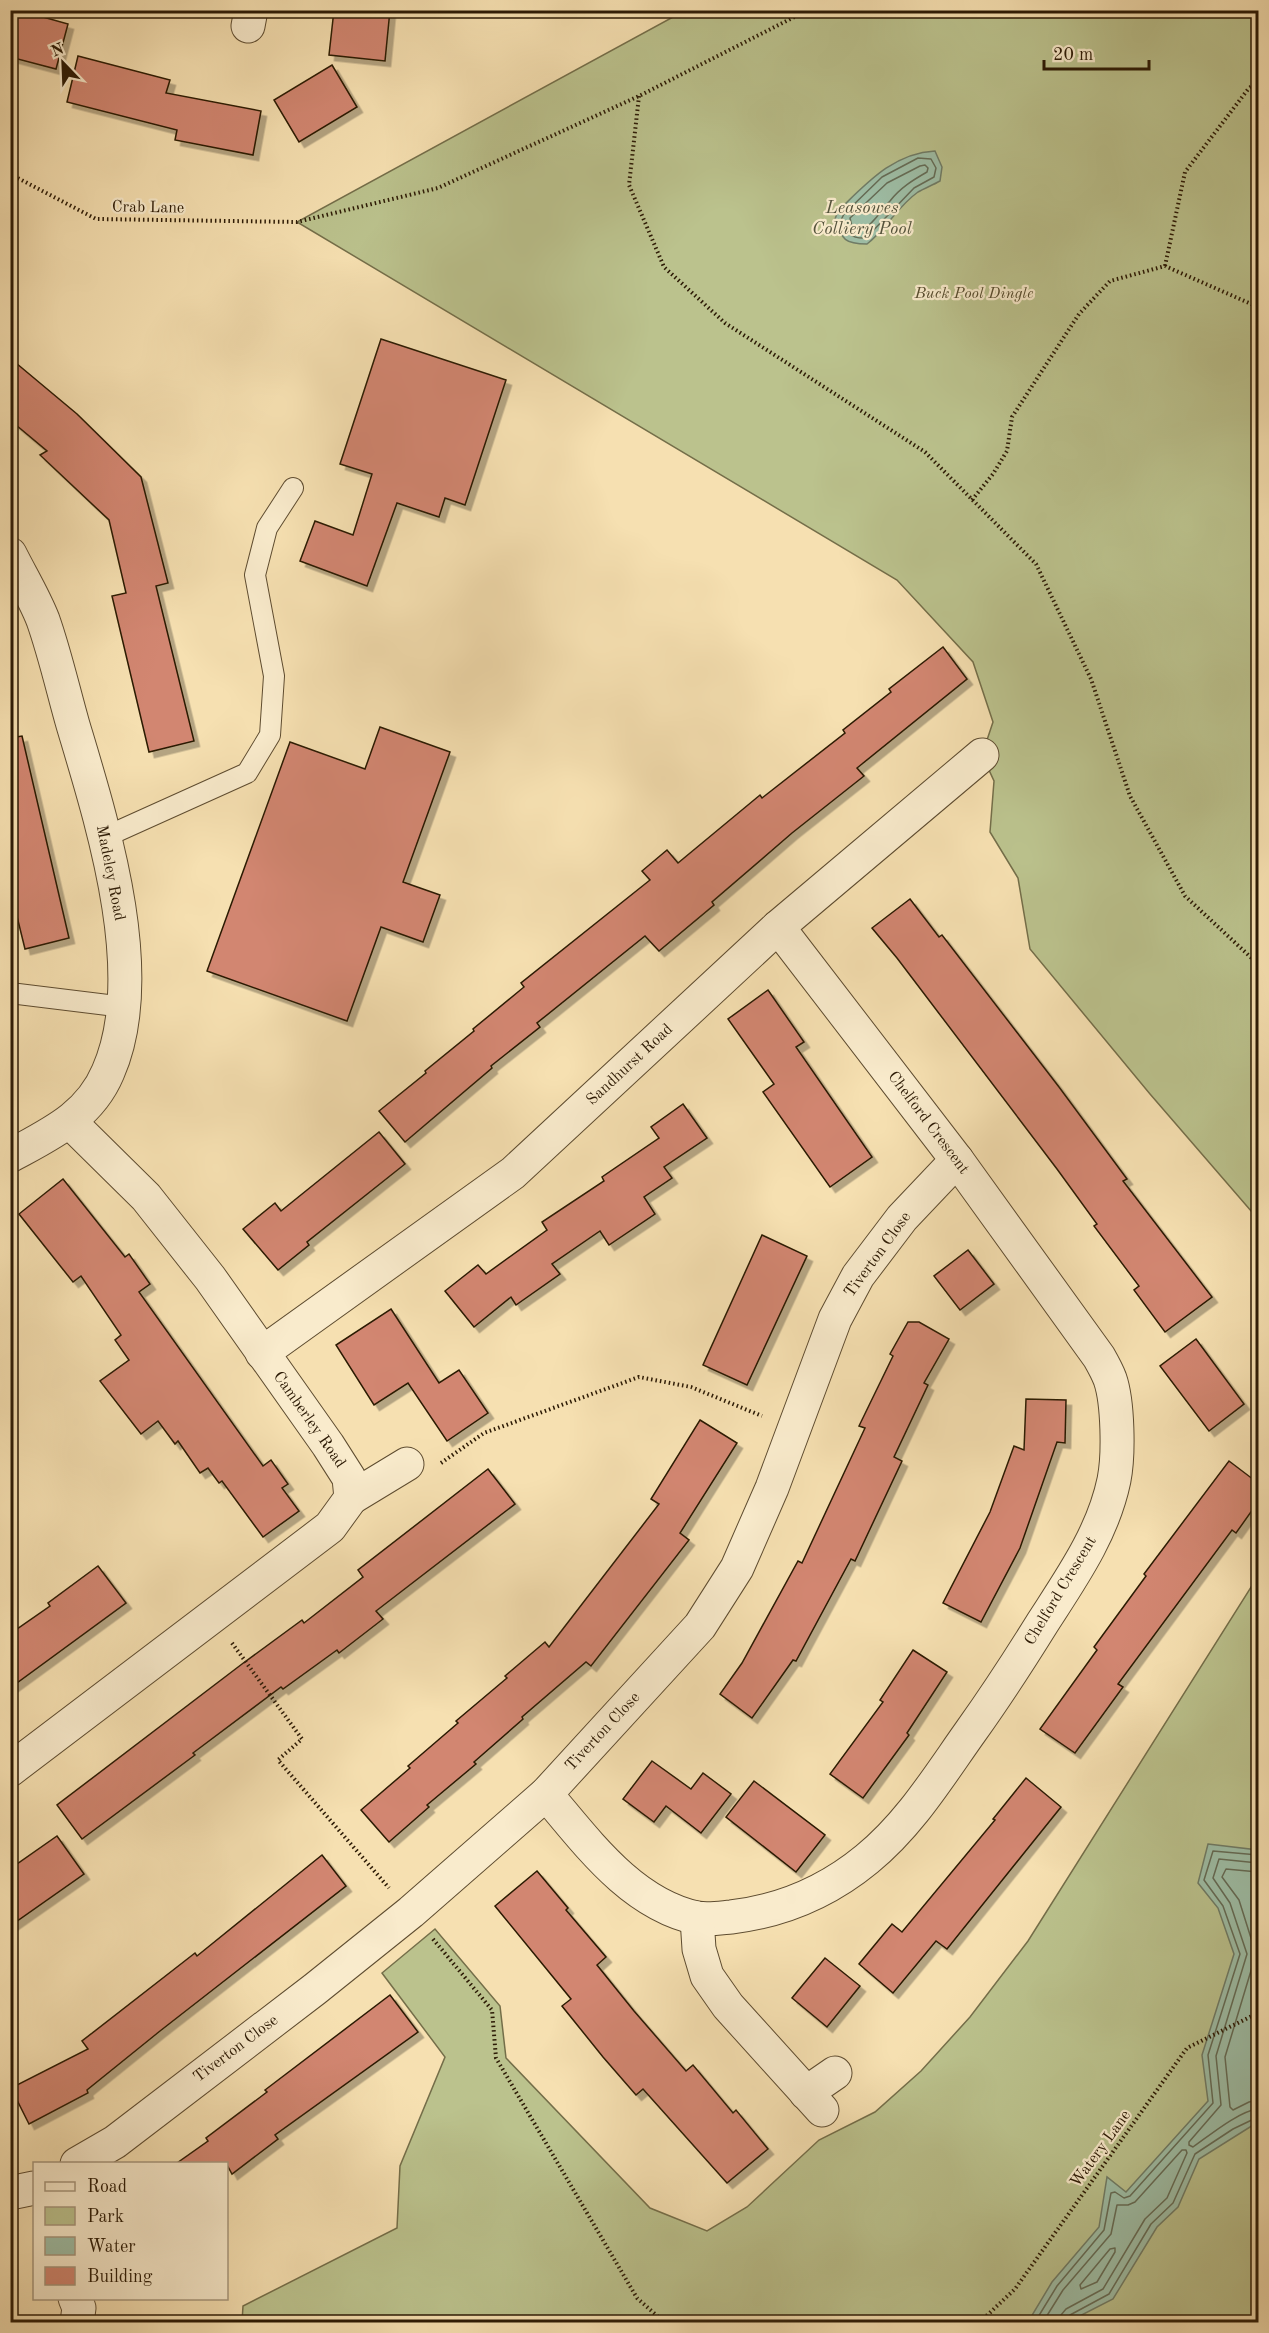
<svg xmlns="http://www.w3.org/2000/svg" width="1269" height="2333" font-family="'Old Standard TT',serif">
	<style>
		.green { fill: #bbc28d; stroke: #746e49; stroke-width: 1.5 }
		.water { fill: #9ebea6; stroke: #707c66; stroke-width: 1.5 }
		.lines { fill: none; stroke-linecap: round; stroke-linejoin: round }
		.shore { stroke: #656c56; stroke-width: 1.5 }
		.building { fill: #d28671; stroke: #2c1a05; stroke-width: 1.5; filter: url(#shadow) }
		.lane-casing { stroke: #5e4c30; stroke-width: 22 }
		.street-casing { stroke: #5e4c30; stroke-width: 35 }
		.path { stroke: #2c1a05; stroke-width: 4; stroke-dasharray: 1.5 3; stroke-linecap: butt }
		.lane { stroke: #f9ebcc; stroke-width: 20 }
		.street { stroke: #f9ebcc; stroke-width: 33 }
		.labels { text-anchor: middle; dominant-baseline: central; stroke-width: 4.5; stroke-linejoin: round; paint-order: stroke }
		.street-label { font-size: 16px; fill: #2c1a05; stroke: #f9ebcc }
		.park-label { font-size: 16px; font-style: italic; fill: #574c2e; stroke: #f9ebcc }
		.water-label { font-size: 18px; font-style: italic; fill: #54533d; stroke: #f9ebcc }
	</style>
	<defs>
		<filter id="shadow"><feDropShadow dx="5.5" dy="5.5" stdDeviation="0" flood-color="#0004"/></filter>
	</defs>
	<rect width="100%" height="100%" fill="#f6e0b1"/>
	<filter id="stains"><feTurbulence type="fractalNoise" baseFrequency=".00333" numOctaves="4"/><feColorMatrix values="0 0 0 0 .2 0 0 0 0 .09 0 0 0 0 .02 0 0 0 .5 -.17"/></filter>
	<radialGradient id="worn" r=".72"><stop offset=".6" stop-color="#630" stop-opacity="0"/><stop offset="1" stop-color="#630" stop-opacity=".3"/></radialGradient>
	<g class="green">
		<polygon points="684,11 1258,11 1258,1219 1150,1094 1030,949 1018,878 990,832 994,781 982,755 993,722 973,662 897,580 297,222"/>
		<polygon points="1258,1576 1258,2322 242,2322 243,2306 397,2228 400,2166 445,2057 382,1973 435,1929 500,2006 506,2058 650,2208 707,2231 747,2207 819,2140 875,2112 921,2071 970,2017 1028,1941"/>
	</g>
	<g class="water">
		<path d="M935,151L942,167L940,181C933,185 925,188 918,192C898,206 886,229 867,244C845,244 842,240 835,219L838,211C866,184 893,153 935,151Z"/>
		<polygon points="1208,1844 1258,1850 1258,2122 1199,2159 1178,2207 1157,2227 1113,2299 1068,2322 1028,2322 1052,2282 1099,2227 1107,2177 1126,2192 1208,2101 1202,2055 1234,1954 1218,1908 1198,1883"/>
	</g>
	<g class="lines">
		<g class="shore">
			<path d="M918,158L931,159L936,168L934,177L914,188L866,238C851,239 846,233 841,220L844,214L882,177Z"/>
			<path d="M925,165L928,168L927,172C913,180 900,188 890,201C881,210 875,222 864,229C860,232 856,231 852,227L850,218L887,183L920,166Z"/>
			<path d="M1258,1863L1219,1859L1213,1878L1230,1903L1247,1954L1216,2056L1221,2105L1189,2142V2145L1193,2147C1210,2135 1239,2111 1258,2109"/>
			<polyline points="1258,1872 1226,1869 1222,1877 1239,1900 1256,1954 1225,2057 1230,2107 1233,2110 1249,2102 1258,2100"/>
			<polygon points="1115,2248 1115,2252 1097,2282 1081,2289 1080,2285 1110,2249"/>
			<polyline points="1035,2322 1057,2286 1104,2230 1111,2193 1115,2192 1124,2198 1130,2196 1213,2103 1208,2055 1240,1954 1223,1906 1204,1880 1213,1851 1258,1855"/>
			<polyline points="1043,2322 1063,2290 1111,2234 1117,2205 1128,2205 1135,2202 1182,2150 1186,2150 1187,2153 1167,2198 1145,2219 1103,2289 1066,2309 1061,2315 1060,2322"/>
			<polyline points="1067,2322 1070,2315 1109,2294 1151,2224 1173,2203 1195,2154 1233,2129 1258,2117"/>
		</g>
	</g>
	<g class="building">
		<polygon points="10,10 18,10 68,24 56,69 10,57"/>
		<polygon points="334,10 390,10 385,61 329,55"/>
		<polygon points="78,56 170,80 166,93 261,111 253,155 175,140 177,130 67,102"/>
		<polygon points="332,65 357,107 299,142 274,100"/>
		<polygon points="381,339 506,380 465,505 445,498 439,517 397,503 367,586 300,561 315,521 353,535 372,474 340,464"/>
		<polygon points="10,358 77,414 141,477 168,583 156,586 194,741 149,752 112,596 126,593 109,520 40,455 47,451 10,420"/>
		<polygon points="943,647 967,679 857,768 864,776 792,833 712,902 714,905 659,951 645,936 537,1023 540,1027 491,1066 492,1068 405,1142 379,1111 426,1073 425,1071 474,1031 473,1029 524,987 521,983 650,880 642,871 667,850 678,863 760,795 762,798 845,733 843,730 891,692 889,689"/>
		<polygon points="380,727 450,752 403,882 440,895 423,942 381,927 347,1021 207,971 290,742 365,769"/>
		<polygon points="22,736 69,938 25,949 10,888 10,738"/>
		<polygon points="910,899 939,937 942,935 1059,1087 1127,1179 1123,1181 1212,1297 1165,1332 1134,1290 1139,1286 1094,1226 1097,1224 1057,1169 897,958 872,928"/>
		<polygon points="768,990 804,1042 796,1047 872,1157 830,1187 763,1092 774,1084 728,1019"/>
		<polygon points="683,1104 707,1138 664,1167 672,1178 644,1197 655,1214 609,1245 600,1231 552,1264 560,1274 516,1305 511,1297 474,1327 445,1291 478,1265 486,1274 547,1230 542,1222 604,1181 602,1177 659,1138 651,1127"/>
		<polygon points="379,1132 405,1164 307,1242 309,1245 278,1270 243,1229 275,1203 281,1211"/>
		<polygon points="63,1179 125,1257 129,1254 150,1284 139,1292 263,1466 271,1460 288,1484 282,1488 299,1511 263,1537 222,1481 219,1483 208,1468 200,1473 178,1441 175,1444 158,1421 141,1434 100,1381 129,1360 115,1340 121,1335 81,1276 73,1282 19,1214"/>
		<polygon points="762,1235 807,1256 747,1385 703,1365"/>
		<polygon points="968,1250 994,1284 960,1310 934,1276"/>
		<polygon points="391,1309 439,1383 459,1370 488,1413 447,1441 408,1383 374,1405 336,1345"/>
		<polygon points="908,1322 919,1322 949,1339 924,1383 928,1385 894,1457 902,1461 855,1561 851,1559 796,1661 793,1660 752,1718 720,1694 742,1663 798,1561 802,1563 865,1428 859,1426 893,1356 890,1354"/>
		<polygon points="1196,1339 1244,1404 1209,1431 1160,1366"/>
		<polygon points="1026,1399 1066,1400 1065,1443 1057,1442 1020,1548 981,1622 943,1603 990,1512 1014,1446 1024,1450"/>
		<polygon points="700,1420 737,1443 680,1533 689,1540 591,1666 586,1662 522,1717 523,1719 474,1762 476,1764 427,1805 429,1807 389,1842 361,1810 410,1768 408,1766 458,1723 456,1721 507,1678 505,1676 545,1642 549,1647 659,1504 651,1499"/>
		<polygon points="1229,1461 1258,1483 1258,1502 1236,1533 1232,1530 1118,1684 1123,1687 1075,1753 1040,1729 1097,1650 1094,1647 1146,1576 1144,1574"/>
		<polygon points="488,1469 515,1504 376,1611 383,1619 339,1653 337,1650 283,1689 281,1687 193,1753 195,1755 82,1839 57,1805 242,1664 302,1620 304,1623 363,1577 358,1570"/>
		<polygon points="98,1566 126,1603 10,1688 10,1634 50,1606 48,1603"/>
		<polygon points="913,1650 947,1672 907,1733 909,1735 863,1798 830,1774 883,1702 880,1700"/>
		<polygon points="652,1761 691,1789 703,1773 731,1794 701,1833 666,1806 654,1822 623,1799"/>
		<polygon points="1026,1778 1061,1807 947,1949 936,1941 893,1993 859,1964 892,1924 902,1932 995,1820 993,1819"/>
		<polygon points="754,1781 825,1835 796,1872 726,1817"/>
		<polygon points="57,1836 84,1874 10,1926 10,1869"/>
		<polygon points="322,1855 346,1886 160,2031 87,2090 88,2093 29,2124 11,2088 88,2049 82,2041 195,1953 197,1956"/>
		<polygon points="537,1871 568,1908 566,1910 606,1957 597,1965 634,2011 686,2071 693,2065 733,2113 736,2110 768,2149 727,2183 643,2089 636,2095 603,2057 562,2006 571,1999 495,1906"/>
		<polygon points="825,1958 860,1986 827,2027 792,1998"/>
		<polygon points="390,1995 418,2032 275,2135 278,2139 232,2174 226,2163 177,2163 208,2141 206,2138 267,2092 265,2090"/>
	</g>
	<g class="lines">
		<g class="lane-casing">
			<g id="lane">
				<polyline points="105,837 247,773 270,735 274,676 255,575 267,528 293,488"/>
				<polyline points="10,993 124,1007"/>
			</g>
		</g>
		<g class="street-casing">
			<g id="street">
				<polyline points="248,26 251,10"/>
				<path d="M10,554C21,576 34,597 43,620C55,654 63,690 73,725C102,822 151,975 108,1072C89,1117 50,1134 10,1156"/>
				<polyline points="262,1353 513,1173 778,927 982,755"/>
				<polyline points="351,1498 407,1464"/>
				<polyline points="10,1770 330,1527 351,1498 349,1478 328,1445 210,1278 146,1197 70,1122"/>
				<path d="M546,1794C587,1842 631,1904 697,1918C708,1920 720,1918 731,1917C782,1911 827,1892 867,1859C910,1824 939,1776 971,1731C996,1696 1020,1659 1043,1622C1072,1577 1103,1533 1114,1480C1119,1455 1118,1402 1110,1379C1107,1371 1103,1364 1099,1357L957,1160L778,927"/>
				<polyline points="697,1918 699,1949 707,1976 728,2006 822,2110"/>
				<polyline points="806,2093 835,2073"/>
				<polyline points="77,2164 115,2142 315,1989 411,1912 546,1794 700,1626 737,1568 772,1488 835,1319 858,1276 902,1218 957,1160"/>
				<polyline points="10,2193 34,2188"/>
				<polyline points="75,2298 79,2308 77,2322"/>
			</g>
		</g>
		<g class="path">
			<polyline points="639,96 629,185 664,267 725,323 925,452 1036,564 1091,679 1130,796 1185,896 1258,964"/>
			<polyline points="10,174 96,219 297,222 438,188 639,96 808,10"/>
			<polyline points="1165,266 1185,172 1249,88 1258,82"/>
			<polyline points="972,500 993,474 1007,451 1012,417 1079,314 1110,281 1165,266 1258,307"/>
			<polyline points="441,1463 484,1433 639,1377 691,1387 762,1416"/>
			<polyline points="232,1643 302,1739 278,1760 389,1888"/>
			<polyline points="433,1939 492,2010 496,2058 637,2298 664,2322"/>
			<polyline points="980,2322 1015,2289 1187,2048 1258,2013"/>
		</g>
		<use href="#lane" class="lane"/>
		<use href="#street" class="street"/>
	</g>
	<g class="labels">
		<g class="street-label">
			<text transform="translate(148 208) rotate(1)">Crab Lane</text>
			<text transform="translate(110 873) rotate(79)">Madeley Road</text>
			<text transform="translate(630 1065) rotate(-43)">Sandhurst Road</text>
			<text transform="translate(928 1123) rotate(53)">Chelford Crescent</text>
			<text transform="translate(878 1255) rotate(-54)">Tiverton Close</text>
			<text transform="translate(309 1420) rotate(55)">Camberley Road</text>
			<text transform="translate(1061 1591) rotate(-59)">Chelford Crescent</text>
			<text transform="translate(603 1732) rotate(-47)">Tiverton Close</text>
			<text transform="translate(236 2049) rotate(-37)">Tiverton Close</text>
			<text transform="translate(1101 2149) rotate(-54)">Watery Lane</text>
		</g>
		<g class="park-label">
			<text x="974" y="294">Buck Pool Dingle</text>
		</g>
		<g class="water-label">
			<text x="862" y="208">Leasowes<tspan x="862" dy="21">Colliery Pool</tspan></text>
		</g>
	</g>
	<rect width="1269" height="2333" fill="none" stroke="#f6e0b1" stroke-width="36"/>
	<rect x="12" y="12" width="1245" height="2309" fill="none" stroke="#2c1a05" stroke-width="3"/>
	<rect x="18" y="18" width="1233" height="2297" fill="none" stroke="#2c1a05" stroke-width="1.5"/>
	<rect x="33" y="2162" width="195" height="138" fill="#f9ebcc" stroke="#a7977c" stroke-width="1.5"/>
	<rect x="45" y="2182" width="30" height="9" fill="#f9ebcc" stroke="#a7977c" stroke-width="1.5"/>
	<text x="87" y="2192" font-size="18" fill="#2c1a05">Road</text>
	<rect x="45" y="2207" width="30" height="18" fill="#bbc28d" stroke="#a7977c" stroke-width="1.5"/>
	<text x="87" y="2222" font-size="18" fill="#2c1a05">Park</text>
	<rect x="45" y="2237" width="30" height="18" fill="#9ebea6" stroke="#a7977c" stroke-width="1.5"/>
	<text x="87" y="2252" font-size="18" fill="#2c1a05">Water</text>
	<rect x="45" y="2267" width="30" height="18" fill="#d28671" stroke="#a7977c" stroke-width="1.5"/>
	<text x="87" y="2282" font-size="18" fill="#2c1a05">Building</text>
	<g transform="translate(63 63) rotate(337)" stroke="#f9ebcc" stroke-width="4.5" paint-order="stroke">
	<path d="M0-4.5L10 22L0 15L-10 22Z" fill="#2c1a05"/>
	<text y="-9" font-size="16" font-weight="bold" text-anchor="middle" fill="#2c1a05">N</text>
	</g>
	<path d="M1044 60v9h105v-9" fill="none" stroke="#2c1a05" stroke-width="3"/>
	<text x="1053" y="60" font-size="18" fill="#2c1a05" stroke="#f9ebcc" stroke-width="4.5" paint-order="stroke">20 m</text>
	<rect width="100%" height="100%" filter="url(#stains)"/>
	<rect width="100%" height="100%" fill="url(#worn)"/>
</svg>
